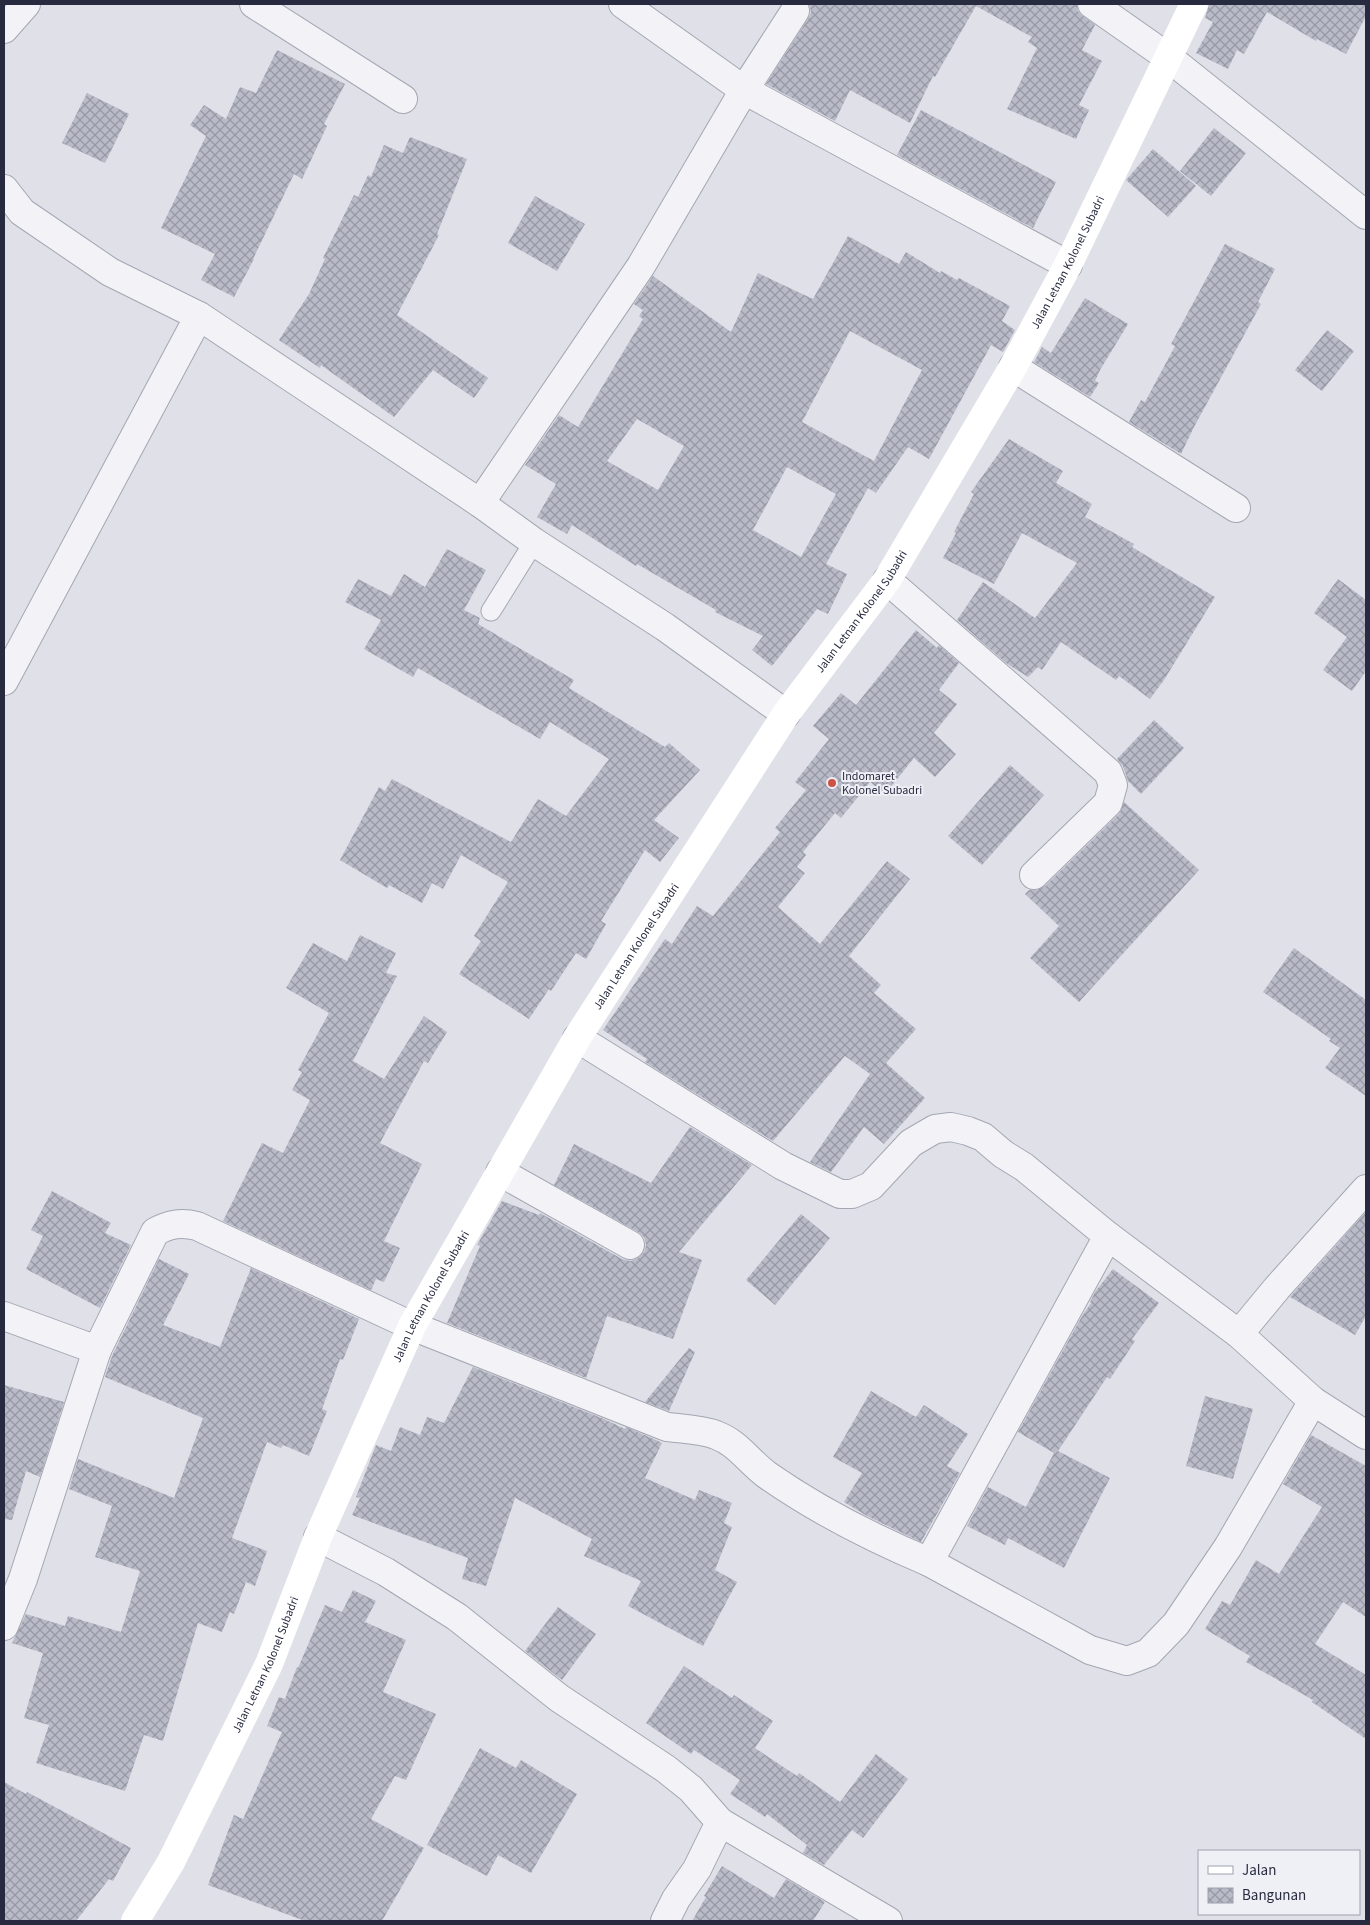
<svg xmlns="http://www.w3.org/2000/svg" width="1370" height="1925" font-family="'Source Sans 3',sans-serif">
	<style>
		.building { fill: url(#building-cross-hatch); fill-rule: evenodd }
		.lines { fill: none; stroke-linecap: round; stroke-linejoin: round }
		.service-casing { stroke: #a4a6b2; stroke-width: 21 }
		.minor-casing { stroke: #a4a6b2; stroke-width: 30 }
		.service { stroke: #f2f2f7; stroke-width: 19 }
		.minor { stroke: #f2f2f7; stroke-width: 28 }
		.secondary { stroke: #fff; stroke-width: 28 }
		.poi-dot { fill: #cd5244; stroke: #eef0f6; stroke-width: 2 }
		.labels { text-anchor: middle; dominant-baseline: central; stroke-width: 4; stroke-linejoin: round; paint-order: stroke }
		.street-label { font-size: 12px; fill: #282b3f; stroke: #eef0f6 }
		.poi-label { font-size: 12px; fill: #282b3f; stroke: #eef0f6; text-anchor: start }
	</style>
	<defs>
		<pattern id="building-cross-hatch" width="8" height="8" patternUnits="userSpaceOnUse" patternTransform="scale(1.25)"><rect width="8" height="8" fill="#b9bbc8"/><path d="M0 0l8 8M0 8l8-8" fill="none" stroke="#9698a4"/></pattern>
	</defs>
	<rect width="100%" height="100%" fill="#dfe0e8"/>
	<g class="building">
		<polygon points="809,4 1077,4 1078,11 1083,16 1095,25 1082,50 1102,61 1079,105 1089,110 1076,139 1007,109 1037,48 1028,42 1032,37 976,6 935,77 933,76 910,123 850,90 835,121 766,84 808,19 811,12"/>
		<polygon points="1209,4 1366,4 1366,16 1346,54 1317,39 1316,41 1267,12 1244,54 1237,50 1228,69 1196,53 1213,22 1205,18"/>
		<polygon points="277,50 345,84 324,124 327,126 302,179 294,174 253,259 254,259 234,297 201,280 215,254 161,228 206,136 190,125 204,105 226,119 240,87 256,93"/>
		<polygon points="87,93 129,114 105,163 62,143"/>
		<polygon points="921,110 1056,182 1033,228 897,155"/>
		<polygon points="1214,128 1246,153 1211,196 1180,171"/>
		<polygon points="410,137 467,159 437,234 439,235 397,315 488,378 474,398 433,370 394,417 321,365 320,368 279,340 309,294 325,259 323,258 354,195 358,197 368,175 371,177 384,145 403,153"/>
		<polygon points="1153,149 1196,186 1168,217 1126,180"/>
		<polygon points="535,196 585,224 557,271 508,243"/>
		<path d="M848,236L899,264L906,252L940,273L941,271L957,280L959,278L1010,306L1002,321L1015,330L1003,352L991,345L929,459L908,447L876,493L868,488L826,564L847,574L828,614L817,609L772,666L752,650L763,636L715,612L716,610L637,564L636,566L572,525L567,534L537,517L556,484L525,465L559,415L578,427L643,319L639,316L643,310L634,304L653,276L731,332L758,273L813,299ZM850,331L922,370L874,461L802,422ZM637,419L684,446L658,490L607,461ZM787,467L836,494L801,557L753,530Z"/>
		<polygon points="1225,244 1275,269 1258,302 1261,304 1194,427 1181,454 1129,422 1141,400 1145,402 1175,346 1171,344"/>
		<polygon points="1085,298 1128,324 1100,370 1095,381 1099,383 1090,397 1034,362 1042,347 1051,353"/>
		<polygon points="1327,330 1354,351 1322,391 1295,370"/>
		<polygon points="1009,439 1063,471 1056,483 1092,504 1085,517 1134,544 1132,547 1215,597 1164,680 1150,699 1119,676 1116,680 1061,642 1042,670 1038,667 1028,677 1006,663 957,620 983,582 1035,618 1077,563 1022,533 994,584 943,558 956,533 954,532 974,494 971,492"/>
		<polygon points="447,549 486,570 464,610 480,618 478,624 574,680 569,688 665,747 669,743 700,770 654,820 679,838 660,862 645,850 601,921 606,924 586,959 576,953 551,991 549,989 529,1019 459,974 481,941 474,936 508,882 461,855 443,889 432,883 422,903 389,885 387,888 340,860 379,787 385,791 392,779 511,842 538,799 566,816 609,759 550,722 540,739 418,668 413,677 364,649 381,620 345,602 358,579 391,596 404,574 425,587"/>
		<polygon points="1338,579 1366,600 1366,671 1352,691 1323,670 1347,637 1314,613"/>
		<polygon points="916,630 937,648 939,645 959,663 939,690 957,704 934,733 956,754 935,777 914,758 885,794 870,782 841,818 835,813 803,852 806,855 797,867 805,873 778,907 820,944 887,861 910,879 849,956 881,985 874,993 916,1029 886,1063 925,1098 884,1144 864,1127 831,1172 810,1162 870,1074 845,1056 773,1141 645,1062 647,1059 603,1030 665,939 672,944 697,906 713,916 780,832 775,828 806,790 795,782 829,739 813,726 841,693 856,705"/>
		<polygon points="1154,720 1184,748 1141,794 1128,781 1123,766 1117,759"/>
		<polygon points="1010,765 1044,795 982,865 948,836"/>
		<polygon points="1124,802 1199,870 1079,1002 1030,958 1059,926 1025,894 1029,890 1037,890 1045,886 1119,814"/>
		<polygon points="360,935 396,953 386,973 397,976 353,1061 384,1079 424,1016 447,1032 428,1063 424,1061 380,1143 422,1164 384,1241 400,1248 384,1282 376,1279 371,1290 223,1221 262,1143 283,1153 310,1100 292,1090 302,1072 298,1070 329,1013 286,988 313,943 347,961"/>
		<polygon points="1294,948 1366,1000 1366,1096 1325,1068 1340,1048 1329,1041 1331,1039 1263,992"/>
		<polygon points="690,1127 752,1165 679,1252 702,1260 673,1339 607,1316 586,1378 447,1323 480,1246 477,1245 502,1201 539,1215 540,1213 622,1259 631,1261 638,1258 644,1252 646,1245 644,1237 638,1232 554,1185 574,1144 651,1183"/>
		<polygon points="52,1191 111,1223 105,1233 131,1245 100,1308 26,1269 43,1236 31,1230"/>
		<polygon points="1366,1212 1366,1316 1355,1335 1290,1297"/>
		<polygon points="801,1214 830,1238 775,1305 746,1280"/>
		<polygon points="159,1259 189,1274 163,1325 220,1347 251,1268 359,1319 343,1360 340,1359 322,1409 327,1411 309,1456 283,1445 281,1448 267,1442 232,1538 267,1551 255,1586 246,1582 234,1614 230,1612 222,1632 198,1623 163,1741 144,1735 125,1791 36,1763 49,1725 24,1718 43,1653 12,1643 26,1614 65,1626 68,1616 121,1632 140,1571 95,1557 112,1506 69,1489 78,1459 174,1498 203,1418 105,1377 112,1356"/>
		<polygon points="1113,1269 1159,1303 1132,1339 1135,1341 1110,1379 1107,1377 1058,1451 1110,1478 1064,1568 1008,1538 1005,1545 967,1526 988,1487 1026,1507 1054,1453 1018,1432 1082,1316 1091,1303 1090,1302 1095,1292"/>
		<polygon points="689,1348 695,1352 669,1411 645,1402"/>
		<polygon points="473,1367 604,1419 625,1429 626,1427 656,1440 662,1443 645,1478 695,1500 699,1490 732,1503 724,1523 732,1527 715,1570 737,1582 703,1646 628,1606 641,1581 584,1556 592,1539 515,1498 486,1586 462,1579 468,1558 352,1515 360,1498 356,1497 376,1445 391,1451 400,1427 420,1435 427,1417 444,1423"/>
		<polygon points="4,1385 64,1402 40,1477 26,1471 12,1520 4,1519"/>
		<polygon points="871,1391 916,1417 924,1405 968,1434 947,1466 960,1473 921,1542 867,1516 844,1502 862,1473 833,1457"/>
		<polygon points="1205,1396 1253,1409 1233,1479 1186,1466"/>
		<polygon points="1311,1435 1366,1466 1366,1617 1343,1602 1315,1644 1366,1675 1366,1739 1312,1702 1313,1700 1246,1662 1250,1656 1205,1629 1222,1601 1230,1605 1256,1560 1279,1574 1322,1507 1283,1484"/>
		<polygon points="353,1590 376,1601 365,1622 406,1640 383,1692 436,1714 406,1780 395,1776 371,1819 424,1848 382,1921 305,1921 208,1885 234,1815 243,1819 282,1732 267,1726 279,1697 285,1699 297,1667 298,1668 325,1605 342,1612"/>
		<polygon points="558,1607 596,1634 562,1680 525,1651"/>
		<polygon points="684,1666 732,1698 734,1695 773,1721 755,1748 797,1776 799,1773 840,1802 876,1754 908,1779 863,1838 852,1830 824,1865 803,1853 807,1845 767,1814 765,1817 730,1794 740,1780 694,1750 691,1754 646,1723"/>
		<polygon points="480,1748 516,1768 521,1760 577,1794 531,1873 498,1855 487,1876 427,1845"/>
		<polygon points="4,1782 26,1794 27,1792 131,1848 113,1881 109,1879 76,1921 4,1921"/>
		<polygon points="722,1866 774,1898 786,1879 825,1902 813,1921 692,1921 706,1897 704,1896"/>
	</g>
	<g class="lines">
		<g class="service-casing">
			<polyline id="service" points="491,611 534,542"/>
		</g>
		<g class="minor-casing">
			<g id="minor">
				<polyline points="254,4 403,99"/>
				<polyline points="623,4 744,90 1068,265"/>
				<polyline points="1092,4 1169,58 1366,215"/>
				<polyline points="4,29 26,4"/>
				<polyline points="4,189 22,212 110,272 199,316 480,503 534,542 665,627 786,714"/>
				<polyline points="1013,367 1236,508"/>
				<polyline points="480,503 641,266 744,90 795,11"/>
				<polyline points="887,580 1108,772 1113,785 1108,803 1034,875"/>
				<polyline points="4,681 199,316"/>
				<polyline points="577,1038 783,1166 840,1194 852,1194 871,1186 911,1143 935,1129 951,1127 968,1131 983,1137 1003,1154 1024,1167 1108,1236 1239,1334 1313,1401 1366,1435"/>
				<polyline points="500,1172 630,1245"/>
				<path d="M4,1316L97,1350L155,1232C169,1224 181,1222 197,1226L412,1326L667,1427C684,1429 701,1429 716,1435C738,1443 749,1462 767,1475C817,1510 872,1538 929,1562L1108,1236"/>
				<polyline points="1239,1334 1277,1288 1366,1189"/>
				<polyline points="318,1537 386,1572 457,1617 559,1698 666,1769 691,1789 720,1822 697,1869 676,1899 665,1921"/>
				<polyline points="929,1562 1090,1650 1127,1661 1148,1653 1176,1624 1228,1547 1313,1401"/>
				<polyline points="4,1626 23,1579 97,1350"/>
				<polyline points="720,1822 888,1921"/>
			</g>
		</g>
		<use href="#service" class="service"/>
		<use href="#minor" class="minor"/>
		<path class="secondary" id="s1" d="M135,1921L171,1862L269,1664L318,1537L412,1326L577,1038L786,714L887,580L1013,367L1068,265L1194,4"/>
	</g>
	<circle class="poi-dot" cx="832" cy="783" r="5"/>
	<g class="labels">
		<g class="street-label">
			<text stroke="none"><textPath href="#s1" startOffset="1908">Jalan Letnan Kolonel Subadri</textPath></text>
			<text stroke="none"><textPath href="#s1" startOffset="1502">Jalan Letnan Kolonel Subadri</textPath></text>
			<text stroke="none"><textPath href="#s1" startOffset="1098">Jalan Letnan Kolonel Subadri</textPath></text>
			<text stroke="none"><textPath href="#s1" startOffset="692">Jalan Letnan Kolonel Subadri</textPath></text>
			<text stroke="none"><textPath href="#s1" startOffset="288">Jalan Letnan Kolonel Subadri</textPath></text>
		</g>
		<g class="poi-label">
			<text x="842" y="776">Indomaret<tspan x="842" dy="14">Kolonel Subadri</tspan></text>
		</g>
	</g>
	<rect width="1370" height="1925" fill="none" stroke="#282b3f" stroke-width="10"/>
	<rect x="1198" y="1850" width="162" height="65" fill="#eef0f6" stroke="#9fa1ad"/>
	<rect x="1208" y="1866" width="25" height="8" fill="#ffffff" stroke="#9fa1ad"/>
	<text x="1242" y="1875" font-size="15" fill="#282b3f">Jalan</text>
	<rect x="1208" y="1888" width="25" height="15" fill="url(#building-cross-hatch)" stroke="#9fa1ad"/>
	<text x="1242" y="1900" font-size="15" fill="#282b3f">Bangunan</text>
</svg>
